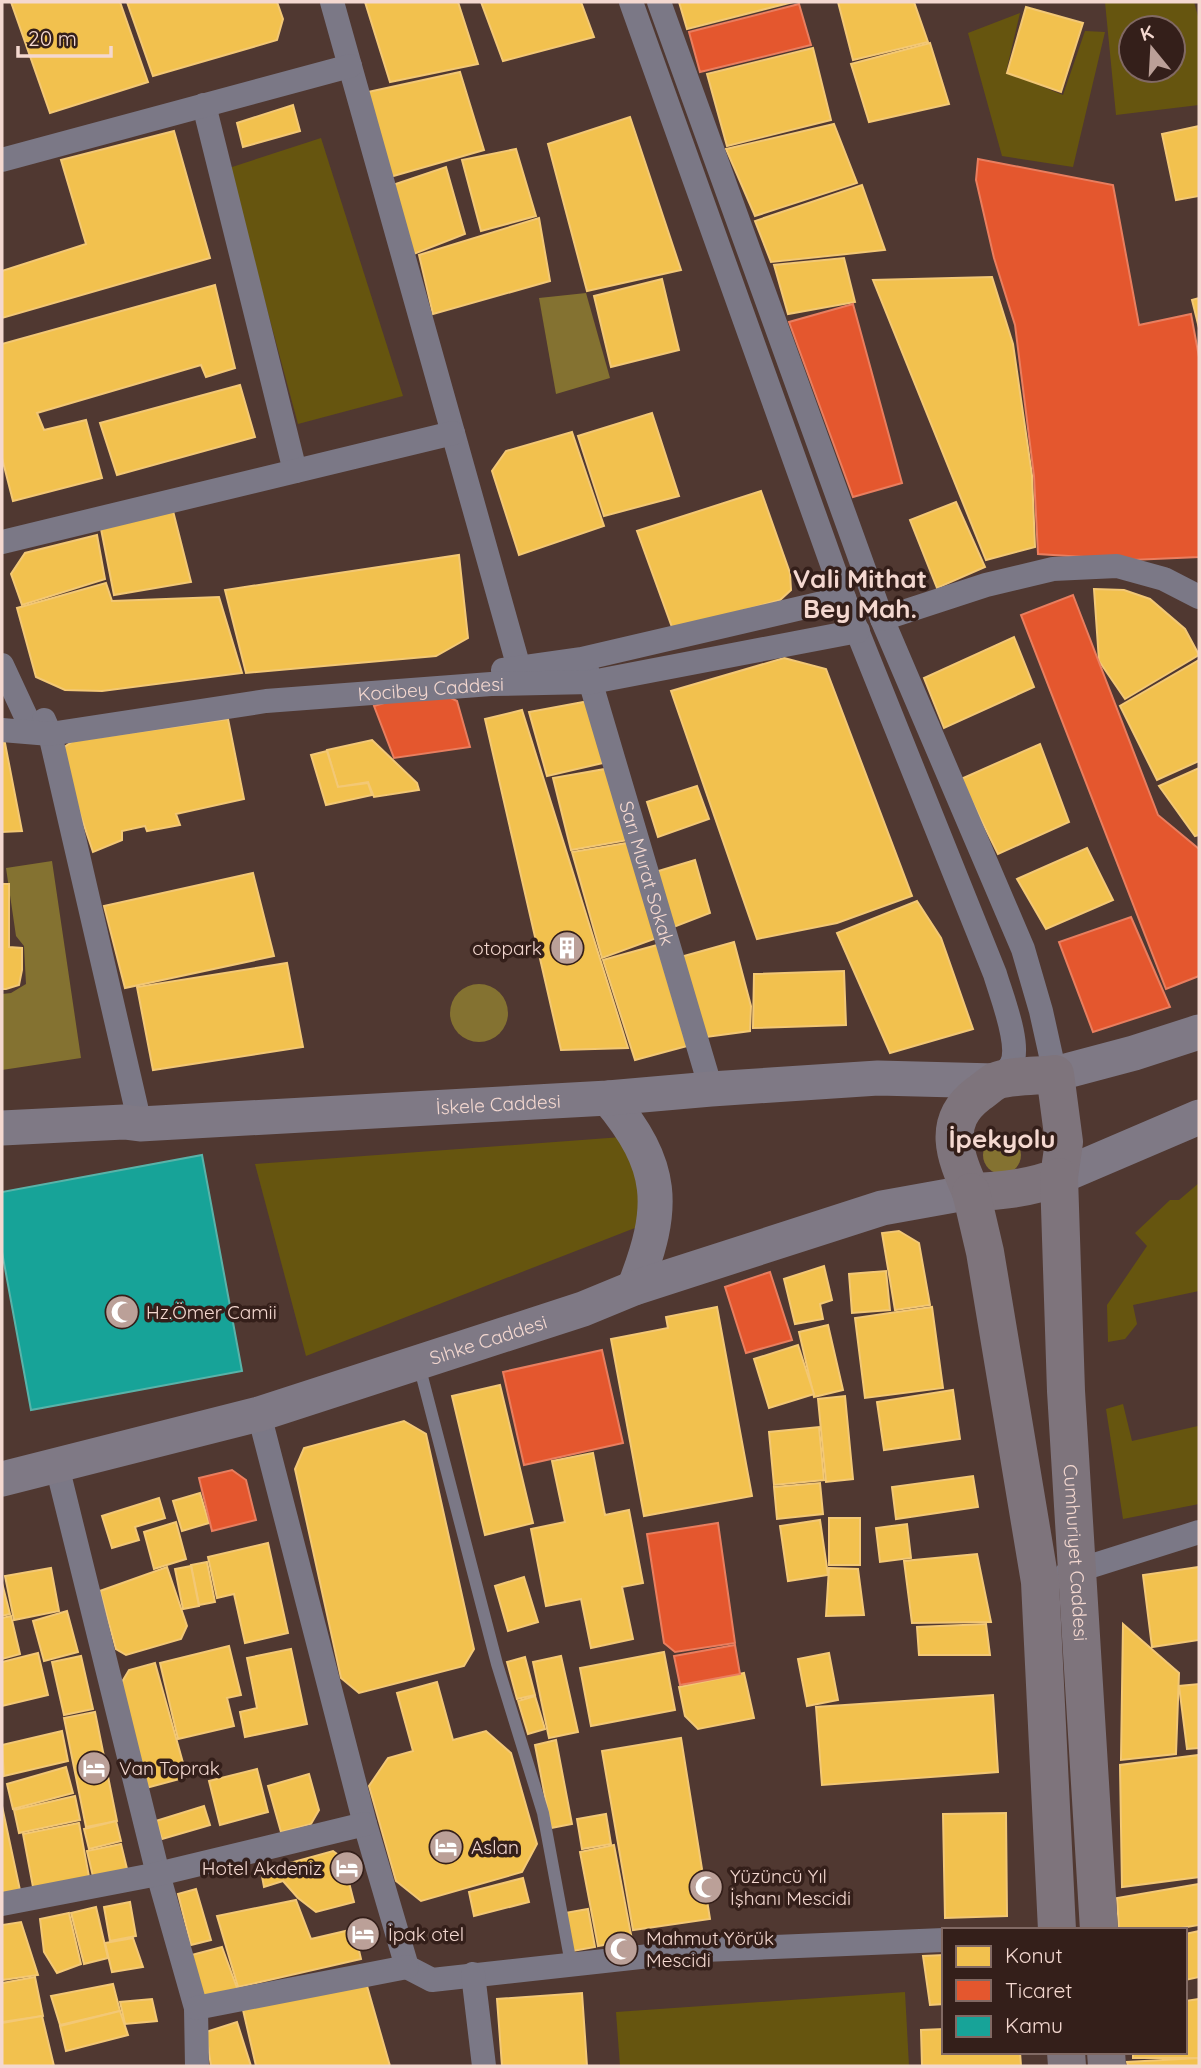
<svg xmlns="http://www.w3.org/2000/svg" width="1201" height="2068" font-family="Quicksand,sans-serif">
	<style>
		.green { fill: #66550f; fill-rule: evenodd }
		.forest { fill: #847231 }
		.homes { fill: #f2c14e; stroke: #f3c875; stroke-width: 2 }
		.shops { fill: #e4572e; stroke: #e97e5f; stroke-width: 2 }
		.public { fill: #17a398; stroke: #59b3a9; stroke-width: 2 }
		.lines { fill: none; stroke-linecap: round; stroke-linejoin: round }
		.lane { stroke: #7b7886; stroke-width: 12 }
		.street { stroke: #7b7886; stroke-width: 24 }
		.secondary { stroke: #7f7985; stroke-width: 35 }
		.primary { stroke: #7e747c; stroke-width: 38 }
		.labels { text-anchor: middle; dominant-baseline: central; stroke-width: 7; stroke-linejoin: round; paint-order: stroke }
		.street-label { font-size: 19px; fill: #f4d8d0; stroke: #341f1a }
		.poi-label { font-size: 19px; fill: #f4d8d0; stroke: #341f1a; text-anchor: start }
		.district-label { font-size: 26px; font-weight: bold; fill: #f4d8d0; stroke: #341f1a }
	</style>
	<rect width="100%" height="100%" fill="#503831"/>
	<g class="green">
		<path d="M1105,2H1194L1199,20V105L1116,115ZM1131,28H1173V70H1131Z"/>
		<polygon points="1020,13 1006,72 1063,95 1085,31 1105,32 1073,167 1002,156 968,33"/>
		<polygon points="321,138 403,396 298,424 229,168"/>
		<polygon points="622,1137 642,1172 640,1226 306,1356 255,1164"/>
		<polygon points="1199,1183 1199,1291 1133,1305 1137,1324 1125,1339 1108,1342 1107,1305 1147,1246 1135,1233 1170,1200 1179,1200"/>
		<polygon points="1123,1404 1132,1441 1198,1426 1199,1415 1199,1504 1123,1519 1106,1409"/>
		<polygon points="905,1992 909,2066 620,2066 616,2012"/>
	</g>
	<g class="forest">
		<polygon points="586,293 610,378 556,394 539,298"/>
		<polygon points="52,861 81,1058 2,1070 2,994 11,993 26,984 24,946 16,936 6,868"/>
		<circle cx="479" cy="1013" r="29"/>
		<circle cx="1002" cy="1155" r="19"/>
	</g>
	<g class="homes">
		<polygon points="11,2 120,2 148,82 50,113"/>
		<polygon points="127,2 277,2 283,19 277,40 153,76"/>
		<polygon points="365,2 458,2 478,64 390,82"/>
		<polygon points="481,2 581,2 594,37 503,61"/>
		<polygon points="679,2 793,2 687,29"/>
		<polygon points="838,2 914,2 928,42 853,60"/>
		<polygon points="1026,7 1083,23 1061,92 1007,73"/>
		<polygon points="930,43 949,104 869,122 851,64"/>
		<polygon points="813,48 831,120 727,146 707,74"/>
		<polygon points="460,72 484,150 390,177 368,92"/>
		<polygon points="293,105 300,131 243,147 237,123"/>
		<polygon points="630,117 681,270 587,291 548,144"/>
		<polygon points="834,124 857,183 755,216 726,149"/>
		<polygon points="1199,126 1199,196 1176,200 1162,134"/>
		<polygon points="174,131 210,258 2,318 2,271 86,244 61,160"/>
		<polygon points="516,149 536,216 481,231 462,160"/>
		<polygon points="446,167 465,234 411,255 390,186"/>
		<polygon points="862,185 885,250 771,262 755,221"/>
		<polygon points="539,218 550,281 433,314 419,255"/>
		<polygon points="844,258 855,302 788,314 774,265"/>
		<polygon points="992,277 1013,344 1032,475 1035,547 986,560 873,280"/>
		<polygon points="662,279 679,350 611,367 594,296"/>
		<polygon points="215,285 235,368 206,377 201,365 37,413 44,430 86,420 102,478 13,501 2,458 2,344"/>
		<polygon points="1199,298 1199,328 1192,300"/>
		<polygon points="240,385 255,437 117,475 100,423"/>
		<polygon points="652,413 679,496 604,516 578,436"/>
		<polygon points="572,432 604,526 519,555 492,471 506,451"/>
		<polygon points="761,491 790,573 791,590 780,600 673,630 637,531"/>
		<polygon points="956,502 985,567 937,588 910,520"/>
		<polygon points="173,511 191,582 114,595 101,529"/>
		<polygon points="97,535 105,579 22,605 11,574 25,553"/>
		<polygon points="459,555 468,638 436,656 246,673 225,590"/>
		<polygon points="106,583 112,601 219,597 242,673 102,691 65,690 36,677 17,608"/>
		<polygon points="1094,589 1124,590 1150,599 1185,629 1199,655 1125,699 1099,661"/>
		<polygon points="1014,637 1034,687 944,728 924,678"/>
		<polygon points="784,658 826,669 912,896 837,923 757,939 671,691"/>
		<polygon points="1199,660 1199,761 1157,780 1120,706"/>
		<polygon points="589,701 603,763 547,776 529,712"/>
		<polygon points="522,710 628,1048 561,1050 485,719"/>
		<polygon points="228,719 244,799 176,814 180,825 147,831 145,826 122,831 122,840 93,852 64,766 63,748 73,741"/>
		<polygon points="2,738 4,738 22,831 2,832"/>
		<polygon points="372,740 417,783 419,790 374,797 368,782 338,787 327,750"/>
		<polygon points="1040,744 1069,822 998,854 961,779"/>
		<polygon points="327,751 338,787 368,783 372,795 326,805 311,755"/>
		<polygon points="1199,768 1199,835 1195,836 1159,786"/>
		<polygon points="605,769 628,840 571,850 553,778"/>
		<polygon points="697,786 709,819 658,837 647,802"/>
		<polygon points="627,843 657,938 602,958 572,852"/>
		<polygon points="1087,848 1113,900 1046,929 1017,879"/>
		<polygon points="695,860 710,913 671,928 652,873"/>
		<polygon points="253,873 274,956 125,988 104,906"/>
		<polygon points="2,884 9,884 9,947 22,948 22,970 19,985 6,989 2,989"/>
		<polygon points="917,901 941,938 973,1029 890,1053 837,933"/>
		<polygon points="734,942 751,1006 750,1031 699,1038 677,958"/>
		<polygon points="657,945 687,1046 635,1060 603,960"/>
		<polygon points="287,963 303,1047 153,1070 137,987"/>
		<polygon points="844,971 846,1025 753,1028 754,974"/>
		<polygon points="899,1231 919,1243 930,1305 895,1310 882,1233"/>
		<polygon points="824,1266 832,1300 820,1304 823,1319 795,1324 784,1279"/>
		<polygon points="886,1271 890,1310 852,1313 849,1274"/>
		<polygon points="717,1307 752,1496 644,1516 611,1339 668,1328 666,1317"/>
		<polygon points="932,1307 943,1388 865,1398 855,1318"/>
		<polygon points="828,1325 843,1390 814,1397 799,1332"/>
		<polygon points="798,1345 814,1394 769,1408 754,1359"/>
		<polygon points="500,1385 533,1523 485,1535 452,1396"/>
		<polygon points="953,1390 960,1439 884,1450 877,1402"/>
		<polygon points="845,1396 853,1479 826,1482 818,1399"/>
		<polygon points="404,1421 426,1434 474,1649 464,1666 359,1693 341,1678 295,1469 304,1448"/>
		<polygon points="819,1427 824,1480 774,1485 769,1432"/>
		<polygon points="593,1453 605,1515 629,1510 643,1583 622,1587 633,1639 591,1648 581,1599 546,1606 531,1529 565,1522 552,1461"/>
		<polygon points="973,1476 978,1507 896,1519 892,1487"/>
		<polygon points="820,1483 823,1514 777,1519 774,1487"/>
		<polygon points="200,1493 209,1523 182,1531 173,1501"/>
		<polygon points="159,1498 165,1518 135,1527 139,1540 112,1548 102,1516"/>
		<rect x="829" y="1518" width="31" height="47"/>
		<polygon points="820,1520 828,1575 788,1581 780,1526"/>
		<polygon points="176,1522 186,1559 154,1569 144,1532"/>
		<polygon points="907,1524 911,1558 880,1562 876,1528"/>
		<polygon points="268,1543 288,1633 245,1643 234,1594 217,1598 208,1557"/>
		<polygon points="977,1554 991,1622 912,1623 904,1561"/>
		<polygon points="207,1562 215,1602 199,1605 191,1565"/>
		<polygon points="191,1566 199,1606 183,1609 175,1569"/>
		<polygon points="167,1567 187,1626 181,1639 126,1655 116,1649 100,1591"/>
		<polygon points="1199,1567 1199,1640 1152,1647 1143,1575"/>
		<polygon points="51,1568 59,1611 14,1620 5,1576"/>
		<polygon points="829,1568 858,1569 864,1615 826,1616"/>
		<polygon points="524,1577 538,1622 508,1631 495,1586"/>
		<polygon points="2,1583 10,1614 2,1616"/>
		<polygon points="67,1611 78,1652 44,1661 33,1621"/>
		<polygon points="11,1616 20,1654 2,1659 2,1618"/>
		<polygon points="986,1624 990,1655 919,1655 917,1627"/>
		<polygon points="1123,1624 1179,1673 1176,1754 1121,1760"/>
		<polygon points="229,1646 241,1695 227,1698 234,1726 178,1739 160,1663"/>
		<polygon points="291,1649 307,1724 245,1737 240,1712 257,1708 247,1658"/>
		<polygon points="664,1652 675,1710 591,1726 580,1668"/>
		<polygon points="38,1653 48,1695 2,1706 2,1662"/>
		<polygon points="829,1653 838,1700 807,1706 798,1659"/>
		<polygon points="81,1656 93,1709 64,1715 52,1662"/>
		<polygon points="561,1656 578,1732 549,1738 533,1662"/>
		<polygon points="525,1657 535,1695 517,1699 507,1662"/>
		<polygon points="155,1663 187,1777 146,1788 119,1687 129,1670"/>
		<polygon points="744,1673 754,1718 698,1729 685,1716 679,1687"/>
		<polygon points="437,1682 453,1740 486,1731 511,1753 537,1844 522,1872 421,1901 396,1881 369,1786 388,1758 413,1751 397,1693"/>
		<polygon points="1199,1684 1199,1748 1187,1749 1179,1686"/>
		<polygon points="993,1695 998,1772 822,1785 816,1707"/>
		<polygon points="535,1696 545,1729 528,1734 518,1701"/>
		<polygon points="95,1712 117,1821 86,1827 64,1718"/>
		<polygon points="62,1731 68,1761 4,1776 2,1745"/>
		<polygon points="681,1738 710,1919 633,1930 602,1751"/>
		<polygon points="556,1740 572,1824 551,1828 535,1745"/>
		<polygon points="1199,1755 1199,1877 1122,1887 1120,1765"/>
		<polygon points="66,1767 73,1793 13,1809 7,1784"/>
		<polygon points="257,1769 268,1812 220,1825 209,1781"/>
		<polygon points="309,1774 319,1810 311,1824 281,1832 268,1786"/>
		<polygon points="75,1796 80,1820 19,1833 14,1810"/>
		<polygon points="2,1806 21,1895 2,1898"/>
		<polygon points="204,1806 210,1825 162,1839 156,1821"/>
		<polygon points="1006,1813 1007,1916 945,1918 943,1814"/>
		<polygon points="606,1814 611,1844 582,1849 577,1819"/>
		<polygon points="116,1821 121,1841 89,1849 84,1829"/>
		<polygon points="79,1823 90,1882 34,1892 23,1834"/>
		<polygon points="121,1844 129,1877 95,1885 87,1851"/>
		<polygon points="614,1845 632,1940 598,1946 580,1852"/>
		<polygon points="333,1851 341,1857 344,1863 354,1902 316,1912 298,1898 283,1881 264,1887 261,1871"/>
		<polygon points="523,1878 529,1902 474,1916 469,1892"/>
		<polygon points="1199,1884 1199,1925 1169,1930 1119,1930 1117,1898"/>
		<polygon points="196,1889 211,1940 191,1945 178,1894"/>
		<polygon points="296,1900 311,1939 354,1929 361,1959 238,1987 217,1916"/>
		<polygon points="130,1902 136,1936 110,1941 104,1907"/>
		<polygon points="96,1907 108,1958 84,1964 71,1913"/>
		<polygon points="588,1909 595,1947 572,1951 565,1913"/>
		<polygon points="69,1913 81,1964 57,1973 44,1952 40,1919"/>
		<polygon points="21,1922 38,1975 2,1980 2,1925"/>
		<polygon points="1199,1931 1199,1977 1185,1980 1185,1934"/>
		<polygon points="133,1938 143,1967 112,1972 105,1943"/>
		<polygon points="222,1947 240,1996 201,2005 188,1956"/>
		<polygon points="944,1955 944,2004 930,2005 923,1956"/>
		<polygon points="35,1977 43,2016 2,2022 2,1983"/>
		<polygon points="365,1979 390,2066 256,2066 243,2010"/>
		<polygon points="113,1984 120,2011 60,2025 51,1996"/>
		<polygon points="582,1993 587,2066 502,2066 497,1999"/>
		<polygon points="152,1999 157,2021 125,2024 120,2002"/>
		<polygon points="1199,1999 1199,2058 1133,2058 1133,2052 1185,2052 1185,2001"/>
		<polygon points="120,2011 128,2035 66,2051 60,2026"/>
		<polygon points="42,2016 54,2066 2,2066 2,2023"/>
		<polygon points="237,2022 251,2066 211,2066 206,2032"/>
		<polygon points="944,2029 944,2052 1020,2052 1021,2066 922,2066 921,2030"/>
		<polygon points="1199,2058 1199,2066 1128,2066 1127,2062"/>
	</g>
	<g class="shops">
		<polygon points="799,4 811,45 700,72 689,32"/>
		<polygon points="978,159 1113,185 1139,325 1191,314 1199,357 1199,557 1131,560 1038,554 1034,476 1015,325 994,258 976,180"/>
		<polygon points="853,304 902,483 853,497 789,322"/>
		<polygon points="1073,595 1158,815 1199,849 1199,976 1166,989 1021,615"/>
		<polygon points="441,693 457,701 470,747 394,758 374,706 408,696"/>
		<polygon points="1131,917 1170,1007 1093,1032 1059,942"/>
		<polygon points="770,1272 792,1340 746,1353 725,1287"/>
		<polygon points="602,1350 623,1443 524,1465 503,1372"/>
		<polygon points="232,1470 246,1480 256,1520 212,1531 199,1478"/>
		<polygon points="718,1523 735,1643 675,1652 664,1643 647,1534"/>
		<polygon points="735,1645 740,1674 680,1685 674,1656"/>
	</g>
	<polygon class="public" points="202,1155 242,1371 31,1410 2,1252 2,1192"/>
	<g class="lines">
		<polyline class="lane" points="419,1365 497,1664 543,1813 571,1964"/>
		<g class="street">
			<polyline points="332,2 519,668"/>
			<path d="M631,2L844,598L995,974C1001,995 1022,1046 1011,1065C1007,1071 1001,1076 996,1081"/>
			<polyline points="659,2 882,619 1023,949 1041,1011 1055,1074"/>
			<polyline points="204,105 295,471"/>
			<polyline points="2,160 350,66"/>
			<polyline points="2,542 453,433"/>
			<polyline points="882,619 986,585 1053,569 1117,566 1164,579 1199,597"/>
			<polyline points="2,665 28,721"/>
			<path id="s1" d="M586,667L711,1089"/>
			<polyline points="503,670 582,659 844,598"/>
			<polyline points="44,720 50,734 140,1124"/>
			<path id="s2" d="M2,730L50,734L266,701L491,684L592,682L858,631"/>
			<polyline points="259,1414 365,1824 407,1967 432,1980 704,1950 944,1940"/>
			<polyline points="57,1466 158,1874 196,2008 197,2066"/>
			<polyline points="1066,1574 1199,1532"/>
			<polyline points="2,1904 158,1874 365,1824"/>
			<polyline points="473,1974 484,2066"/>
			<polyline points="196,2008 407,1967"/>
		</g>
		<g class="secondary">
			<polyline points="1055,1074 1134,1053 1199,1032"/>
			<path d="M608,1098C665,1166 666,1207 634,1288"/>
			<path id="s3" d="M2,1128L124,1122L140,1124L608,1098L711,1089L878,1078L996,1081"/>
			<polyline points="1059,1177 1199,1117"/>
			<path id="s4" d="M2,1479L259,1414L583,1309L634,1288L882,1208L971,1192"/>
		</g>
		<g class="primary">
			<path d="M1055,1074L1064,1142L1059,1177C1030,1188 1002,1191 971,1192C955,1156 941,1122 978,1094C984,1090 990,1084 996,1081C1008,1076 1040,1076 1055,1074Z"/>
			<path id="s5" d="M1059,1177L1066,1391L1099,1930"/>
			<polyline points="971,1192 985,1252 1040,1582 1057,1930"/>
			<polyline points="1066,2052 1067,2066"/>
			<polyline points="1106,2052 1107,2066"/>
		</g>
	</g>
	<defs>
		<g id="building-disc" transform="scale(1.75)"><circle r="9.5" fill="#bba098" stroke="#341f1a"/><path d="M-4-6H4V6H1V3H-1V6H-4ZM-2.5-4.3h1.7v1.8h-1.7ZM.8-4.3h1.7v1.8H.8ZM-2.5-1h1.7V.8h-1.7ZM.8-1h1.7V.8H.8Z" fill="#fff"/></g>
		<g id="mosque-disc" transform="scale(1.75)"><circle r="9.5" fill="#bba098" stroke="#341f1a"/><path d="M3.5-4.9A6 6 0 1 0 3.5 4.9A5 5 0 1 1 3.5-4.9Z" fill="#fff"/></g>
		<g id="hotel-disc" transform="scale(1.75)"><circle r="9.5" fill="#bba098" stroke="#341f1a"/><path d="M-6-4.5h1.5V1H6V5H4.5V3h-9V5H-6ZM-4 0a1.8 1.8 0 1 1 3.6 0ZM.5 0V-2.5h3Q6-2.5 6 0Z" fill="#fff"/></g>
	</defs>
	<g fill-rule="evenodd">
		<use href="#building-disc" x="567" y="948"/>
		<use href="#mosque-disc" x="122" y="1312"/>
		<use href="#hotel-disc" x="94" y="1768"/>
		<use href="#hotel-disc" x="446" y="1847"/>
		<use href="#hotel-disc" x="347" y="1868"/>
		<use href="#mosque-disc" x="706" y="1887"/>
		<use href="#hotel-disc" x="363" y="1934"/>
		<use href="#mosque-disc" x="621" y="1949"/>
	</g>
	<g class="labels">
		<g class="street-label">
			<text stroke="none"><textPath href="#s2" startOffset="432">Kocibey Caddesi</textPath></text>
			<text stroke="none"><textPath href="#s1" startOffset="215">Sarı Murat Sokak</textPath></text>
			<text stroke="none"><textPath href="#s3" startOffset="497">İskele Caddesi</textPath></text>
			<text stroke="none"><textPath href="#s4" startOffset="506">Sıhke Caddesi</textPath></text>
			<text stroke="none"><textPath href="#s5" startOffset="376">Cumhuriyet Caddesi</textPath></text>
		</g>
		<g class="poi-label">
			<text x="542" y="948" text-anchor="end">otopark</text>
			<text x="146" y="1312">Hz.Ömer Camii</text>
			<text x="119" y="1768">Van Toprak</text>
			<text x="471" y="1847">Aslan</text>
			<text x="322" y="1868" text-anchor="end">Hotel Akdeniz</text>
			<text x="730" y="1876">Yüzüncü Yıl<tspan x="730" dy="22">İşhanı Mescidi</tspan></text>
			<text x="388" y="1934">İpak otel</text>
			<text x="646" y="1938">Mahmut Yörük<tspan x="646" dy="22">Mescidi</tspan></text>
		</g>
		<g class="district-label">
			<text x="860" y="578">Vali Mithat<tspan x="860" dy="30">Bey Mah.</tspan></text>
			<text x="1002" y="1138">İpekyolu</text>
		</g>
	</g>
	<rect width="1201" height="2068" fill="none" stroke="#f4d8d0" stroke-width="7"/>
	<rect x="942" y="1928" width="245" height="126" fill="#341f1a" stroke="#816963" stroke-width="2"/>
	<rect x="956" y="1946" width="35" height="21" fill="#f2c14e" stroke="#816963" stroke-width="2"/>
	<text x="1005" y="1963" font-size="21" fill="#f4d8d0">Konut</text>
	<rect x="956" y="1980" width="35" height="21" fill="#e4572e" stroke="#816963" stroke-width="2"/>
	<text x="1005" y="1998" font-size="21" fill="#f4d8d0">Ticaret</text>
	<rect x="956" y="2016" width="35" height="21" fill="#17a398" stroke="#816963" stroke-width="2"/>
	<text x="1005" y="2033" font-size="21" fill="#f4d8d0">Kamu</text>
	<g transform="translate(1152 49) rotate(342)"><circle r="33" fill="#341f1a" stroke="#816963" stroke-width="2"/>
	<path d="M0-5L12 26L0 18L-12 26Z" fill="#bba098"/>
	<text y="-10" font-size="19" font-weight="bold" text-anchor="middle" fill="#f4d8d0">K</text>
	</g>
	<path d="M18 46v10h93v-10" fill="none" stroke="#f4d8d0" stroke-width="3.5"/>
	<text x="28" y="46" font-size="21" fill="#f4d8d0" stroke="#341f1a" stroke-width="5" paint-order="stroke">20 m</text>
</svg>
